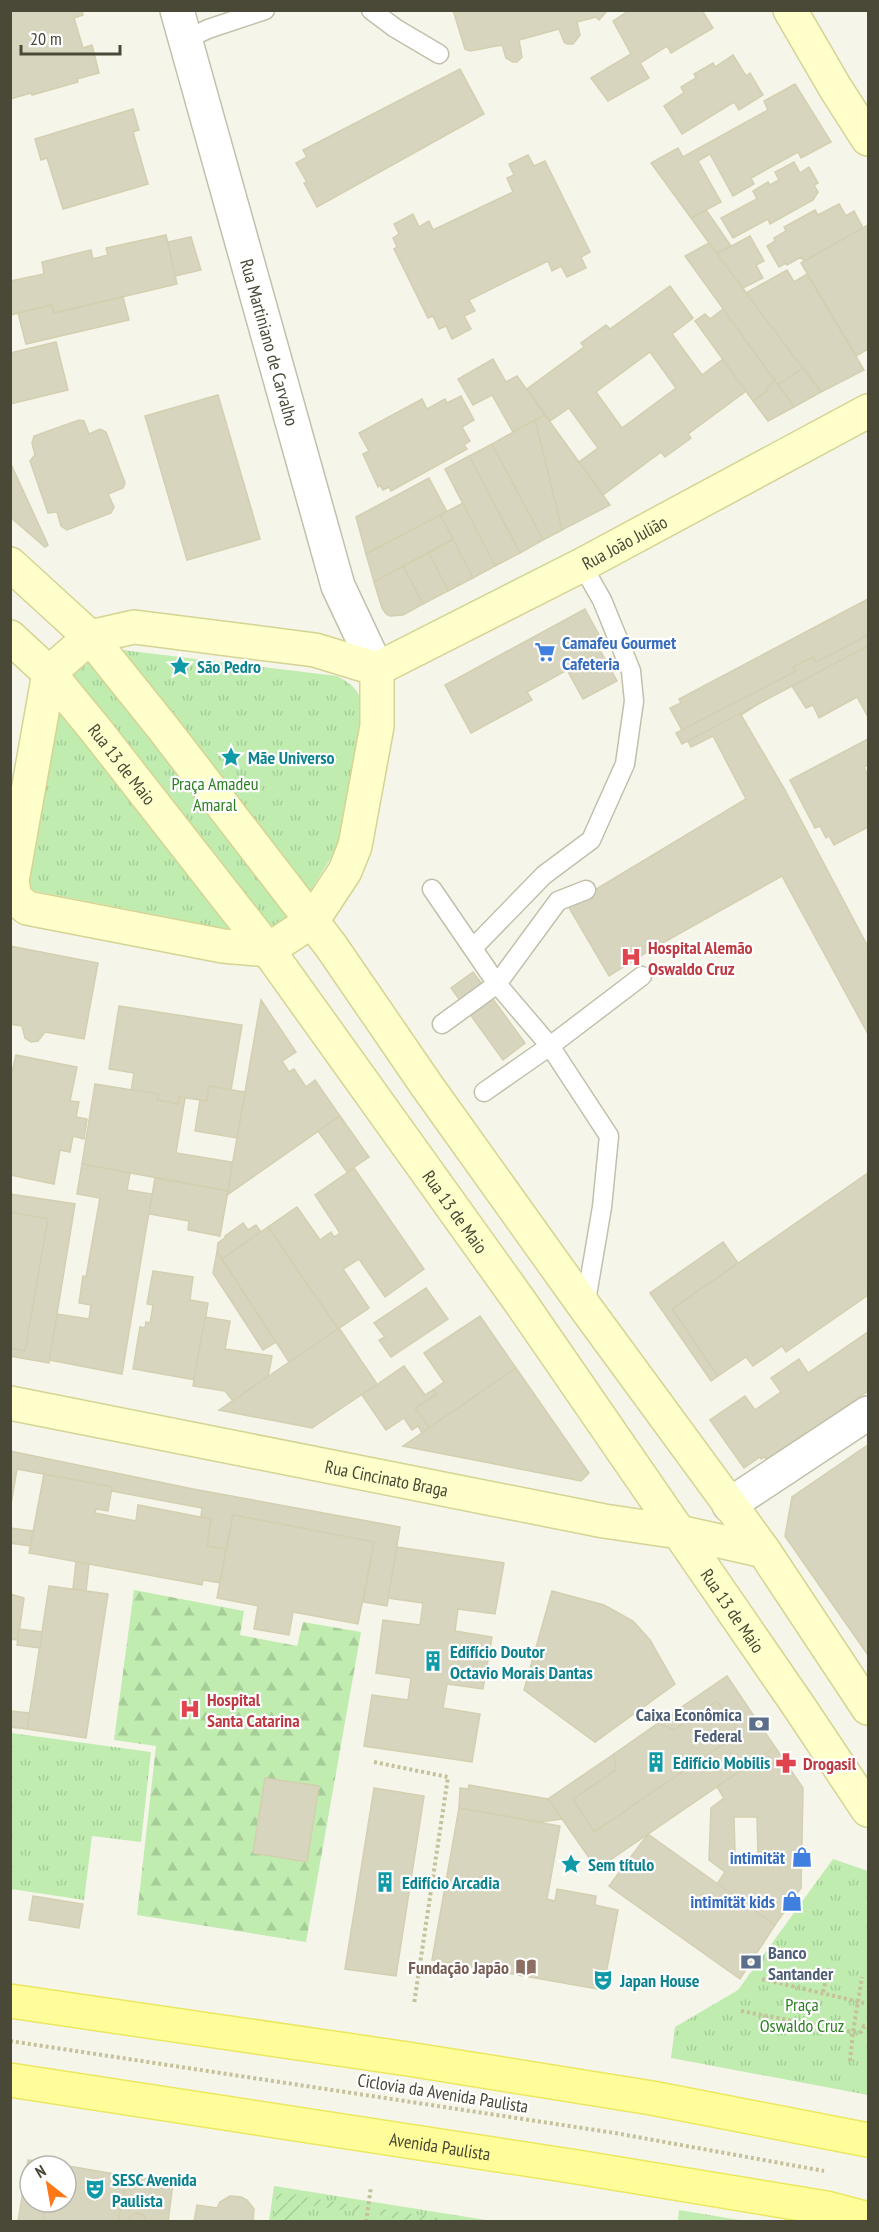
<svg xmlns="http://www.w3.org/2000/svg" width="879" height="2232" font-family="'PT Sans Narrow',sans-serif">
	<style>
		.forest { fill: url(#forest-firs) }
		.park { fill: url(#park-tufts) }
		.garden { fill: url(#garden-furrows) }
		.building { fill: #d8d5be; stroke: #d3cfb0; stroke-width: 1.5; fill-rule: evenodd }
		.lines { fill: none; stroke-linecap: round; stroke-linejoin: round }
		.lane-casing { stroke: #c2c0ab; stroke-width: 21 }
		.street-casing { stroke: #c2c0ab; stroke-width: 36 }
		.secondary-casing { stroke: #d5d494; stroke-width: 36 }
		.primary-casing { stroke: #ece761; stroke-width: 36 }
		.path { stroke: #c5c19b; stroke-width: 4; stroke-dasharray: 3 3; stroke-linecap: butt }
		.lane { stroke: #fff; stroke-width: 18 }
		.street { stroke: #fff; stroke-width: 33 }
		.secondary { stroke: #feffca; stroke-width: 33 }
		.primary { stroke: #fffd99; stroke-width: 33 }
		.labels { text-anchor: middle; dominant-baseline: central; stroke-width: 4.5; stroke-linejoin: round; paint-order: stroke }
		.street-label { font-size: 18px; fill: #4a4837; stroke: #fff }
		.shop-label { font-size: 18px; font-weight: bold; fill: #366cbe; stroke: #fff; text-anchor: end }
		.culture-label { font-size: 18px; font-weight: bold; fill: #0d838f; stroke: #fff; text-anchor: start }
		.park-label { font-size: 18px; fill: #2f8025; stroke: #fff }
		.health-label { font-size: 18px; font-weight: bold; fill: #be3a42; stroke: #fff; text-anchor: start }
		.service-label { font-size: 18px; font-weight: bold; fill: #4e5e75; stroke: #fff; text-anchor: end }
		.education-label { font-size: 18px; font-weight: bold; fill: #785e54; stroke: #fff; text-anchor: end }
	</style>
	<defs>
		<pattern id="forest-firs" width="22" height="20" patternUnits="userSpaceOnUse" patternTransform="scale(1.5)"><rect width="22" height="20" fill="#c0ecb0"/><path d="M5 1l3.5 6h-7zM16 11l3.5 6h-7z" fill="#a6cc98"/></pattern>
		<pattern id="park-tufts" width="24" height="20" patternUnits="userSpaceOnUse" patternTransform="scale(1.5)"><rect width="24" height="20" fill="#c0ecb0"/><path d="M3 7l-1-3M5 7V3M7 7l1-3M15 17l-1-3M17 17v-4M19 17l1-3" fill="none" stroke="#a6cc98"/></pattern>
		<pattern id="garden-furrows" width="10" height="10" patternUnits="userSpaceOnUse" patternTransform="scale(1.5)"><rect width="10" height="10" fill="#c0ecb0"/><path d="M-1 1l2-2M0 10L10 0M9 11l2-2" fill="none" stroke="#a6cc98"/></pattern>
	</defs>
	<rect width="100%" height="100%" fill="#f5f5e9"/>
	<polygon class="forest" points="134,1590 244,1611 240,1635 297,1646 303,1622 361,1632 306,1942 137,1915 156,1746 114,1740"/>
	<g class="park">
		<path d="M106,648L337,676C358,687 361,695 365,718L340,843L300,908L259,935L25,889L57,688Z"/>
		<polygon points="11,1733 151,1752 141,1842 92,1836 84,1900 11,1889"/>
		<polygon points="833,1859 868,1871 868,2095 671,2058 675,2027 738,1990"/>
		<polygon points="274,2186 492,2221 269,2222"/>
		<polygon points="679,2210 745,2221 678,2221"/>
	</g>
	<g class="garden">
		<polygon points="277,2193 363,2206 362,2213 276,2200"/>
		<polygon points="276,2201 302,2205 299,2221 273,2221"/>
		<polygon points="381,2209 458,2221 415,2221 380,2216"/>
	</g>
	<g class="building">
		<polygon points="10,10 82,10 83,15 74,18 83,48 92,45 99,73 77,79 78,82 32,95 31,93 10,99"/>
		<polygon points="453,10 608,10 599,20 596,17 577,22 580,35 573,44 567,44 564,42 559,29 519,40 522,57 517,62 513,62 506,58 502,45 470,51 465,49"/>
		<polygon points="630,10 705,10 703,12 713,28 671,53 667,46 640,63 649,78 608,101 591,78 631,54 613,21"/>
		<polygon points="733,55 746,76 750,73 763,95 739,110 734,102 682,134 664,106 684,93 681,87 696,78 694,74 713,63 715,67"/>
		<polygon points="460,69 484,114 317,207 304,183 307,182 296,163 307,157 303,150"/>
		<polygon points="795,84 831,142 801,158 798,152 751,178 754,184 733,196 710,154 698,161 721,202 691,218 651,163 678,148 683,157 768,110 764,101"/>
		<polygon points="133,109 139,130 133,132 148,184 63,209 47,158 41,160 35,139"/>
		<polygon points="528,155 534,166 545,161 590,252 581,257 586,268 567,277 561,266 552,271 548,261 469,300 475,311 464,316 471,329 452,339 446,326 439,329 433,316 428,318 394,249 397,247 393,238 399,234 394,224 413,214 419,227 429,221 433,230 513,192 507,178 514,175 509,164"/>
		<polygon points="794,162 800,173 809,167 818,183 814,185 818,192 813,200 770,224 768,219 733,238 721,218 757,199 753,191 768,182 770,185 779,180 775,172"/>
		<polygon points="839,204 846,216 854,211 863,228 804,261 801,257 787,265 786,263 779,267 767,246 775,241 774,238 786,231 784,227 815,210 818,215"/>
		<polygon points="706,210 731,246 717,254 691,218"/>
		<polygon points="868,225 868,349 856,356 801,263"/>
		<polygon points="166,235 177,284 54,313 52,305 10,315 10,281 44,274 42,262 91,250 93,259 108,255 106,248"/>
		<polygon points="750,236 764,261 756,265 763,278 743,288 717,254"/>
		<polygon points="191,237 201,270 175,276 168,242"/>
		<polygon points="709,243 803,368 778,385 685,256"/>
		<polygon points="787,270 794,282 807,274 864,370 821,392 746,293"/>
		<path d="M670,286L693,318L672,334L702,375L723,359L746,391L688,434L691,438L665,457L661,452L603,495L579,462L598,448L569,408L550,421L527,389L584,347L581,343L606,325L610,329ZM650,352L676,388L622,428L596,392Z"/>
		<polygon points="123,297 129,320 26,344 18,313 52,305 54,313"/>
		<polygon points="723,309 775,381 766,388 767,391 753,401 695,321 705,314 710,319"/>
		<polygon points="56,342 68,390 10,404 10,353"/>
		<polygon points="493,359 506,382 517,376 545,415 513,432 492,395 473,405 458,379"/>
		<polygon points="803,368 821,392 794,407 778,385"/>
		<polygon points="775,381 794,407 768,421 753,401 767,391 766,388"/>
		<polygon points="218,395 260,539 187,560 145,416"/>
		<polygon points="461,396 474,420 462,427 470,441 464,445 467,449 391,491 389,487 383,490 380,485 378,487 363,454 369,451 359,433 422,399 427,409 445,399 447,403"/>
		<polygon points="545,415 610,505 562,530 535,420"/>
		<polygon points="79,420 84,421 89,434 100,429 106,432 125,483 123,488 108,494 114,507 111,513 67,530 61,526 57,512 48,513 30,461 35,455 32,443 34,436"/>
		<polygon points="535,420 562,530 543,540 492,444"/>
		<polygon points="492,444 543,540 520,553 469,456"/>
		<polygon points="469,456 520,553 495,566 445,469"/>
		<polygon points="10,462 48,545 45,547 10,517"/>
		<polygon points="429,478 447,512 366,554 356,517"/>
		<polygon points="463,503 495,566 473,578 440,515"/>
		<polygon points="440,515 453,539 374,582 366,554"/>
		<polygon points="453,539 473,578 448,591 429,553"/>
		<polygon points="429,553 448,591 423,604 403,566"/>
		<polygon points="403,566 423,604 403,615 390,616 386,614 382,608 374,582"/>
		<polygon points="868,599 868,714 867,715 857,697 819,718 813,705 806,708 790,683 741,715 785,790 868,947 868,1034 782,876 650,950 609,976 568,906 746,799 713,736 691,747 670,708 681,703 679,699"/>
		<polygon points="585,609 605,646 600,650 617,681 583,699 567,670 527,692 532,700 471,733 445,685"/>
		<polygon points="868,635 868,646 682,744 676,733 796,671 793,667 813,657 816,662"/>
		<polygon points="868,739 868,765 864,767 868,776 868,827 834,845 829,836 826,838 820,826 815,828 790,780"/>
		<polygon points="10,946 98,963 84,1039 45,1032 38,1041 31,1042 25,1038 22,1026 10,1024"/>
		<polygon points="473,972 525,1043 503,1060 451,988"/>
		<polygon points="261,1000 296,1052 282,1061 289,1072 294,1069 306,1087 315,1080 340,1116 227,1195"/>
		<polygon points="119,1006 242,1025 231,1090 209,1086 207,1101 179,1097 178,1104 157,1100 158,1094 131,1091 134,1073 109,1069"/>
		<polygon points="16,1055 77,1067 70,1101 79,1102 76,1117 87,1119 84,1139 73,1136 70,1152 60,1150 54,1184 10,1175 10,1081"/>
		<polygon points="95,1084 158,1094 157,1100 178,1104 179,1097 185,1098 176,1153 232,1162 228,1191 82,1164"/>
		<polygon points="209,1086 245,1092 237,1138 195,1131 200,1100 207,1101"/>
		<polygon points="340,1116 369,1157 347,1172 318,1131"/>
		<polygon points="82,1164 130,1173 127,1190 152,1194 122,1374 49,1360 57,1314 89,1319 91,1305 79,1303 83,1276 86,1277 100,1198 77,1194"/>
		<polygon points="354,1168 424,1269 385,1297 359,1259 343,1269 369,1308 338,1329 268,1227 297,1207 320,1240 331,1232 334,1237 340,1233 315,1195"/>
		<polygon points="868,1173 868,1295 786,1352 782,1346 753,1366 746,1357 718,1376 672,1309"/>
		<polygon points="155,1178 228,1191 220,1236 188,1230 189,1221 149,1214"/>
		<polygon points="10,1194 75,1204 49,1363 10,1356"/>
		<polygon points="10,1212 48,1219 25,1351 10,1348"/>
		<polygon points="243,1223 248,1230 256,1225 261,1232 222,1259 217,1252 218,1243 226,1237 225,1236"/>
		<polygon points="268,1227 338,1329 289,1362 222,1259"/>
		<polygon points="723,1242 738,1263 672,1309 718,1376 711,1381 650,1293"/>
		<polygon points="217,1252 276,1342 263,1350 213,1273"/>
		<polygon points="153,1271 193,1277 190,1300 208,1303 195,1380 133,1369 140,1327 145,1328 146,1322 150,1323 153,1305 147,1304"/>
		<polygon points="426,1288 448,1319 391,1357 379,1340 385,1337 374,1323"/>
		<polygon points="480,1316 516,1368 429,1428 415,1408 437,1394 433,1390 444,1382 424,1353"/>
		<polygon points="205,1317 230,1321 225,1349 272,1356 268,1377 233,1401 225,1391 193,1386"/>
		<polygon points="339,1328 377,1384 312,1428 219,1410"/>
		<polygon points="868,1332 868,1391 767,1461 765,1457 761,1459 760,1457 744,1468 710,1420 745,1396 755,1410 781,1392 771,1378 799,1359 808,1373"/>
		<polygon points="404,1366 425,1395 433,1390 437,1394 415,1408 429,1428 422,1433 418,1426 412,1430 404,1418 386,1430 362,1395"/>
		<polygon points="516,1368 589,1473 581,1481 403,1446"/>
		<polygon points="868,1445 868,1655 785,1536 792,1497"/>
		<polygon points="10,1451 193,1489 400,1527 387,1606 363,1602 374,1542 233,1515 226,1549 207,1546 211,1519 201,1517 202,1508 111,1491 112,1487 17,1469 10,1510"/>
		<polygon points="44,1474 112,1487 108,1511 96,1509 95,1513 136,1521 138,1505 211,1519 207,1546 226,1549 220,1583 203,1580 202,1585 29,1553"/>
		<polygon points="233,1515 374,1542 358,1624 293,1612 289,1635 254,1629 258,1606 217,1598"/>
		<polygon points="10,1528 33,1531 30,1546 10,1543"/>
		<polygon points="397,1547 504,1563 495,1614 458,1609 455,1631 492,1637 483,1689 447,1684 443,1708 480,1714 472,1762 364,1746 372,1695 408,1700 411,1678 376,1673 383,1620 420,1625 423,1603 388,1598"/>
		<polygon points="76,1562 89,1564 86,1591 73,1589"/>
		<polygon points="49,1586 108,1594 86,1738 27,1729"/>
		<polygon points="552,1591 604,1605 633,1621 650,1640 675,1684 595,1742 524,1690"/>
		<polygon points="10,1594 24,1598 18,1640 10,1639"/>
		<polygon points="19,1629 42,1632 40,1648 17,1645"/>
		<polygon points="727,1676 775,1747 597,1869 548,1799 614,1754 616,1770 573,1799 594,1832 739,1733 717,1701 674,1730 658,1723"/>
		<polygon points="717,1701 739,1733 594,1832 573,1799 616,1770 614,1754 658,1723 674,1730"/>
		<polygon points="10,1711 29,1713 27,1729 10,1727"/>
		<path d="M775,1747L803,1788L801,1888L775,1925L717,1884L725,1872L709,1860L711,1808L724,1798L717,1787ZM734,1817H757L758,1854H735Z"/>
		<polygon points="265,1778 319,1786 307,1862 253,1853"/>
		<polygon points="469,1785 548,1799 562,1819 540,1822 459,1808 460,1788 468,1789"/>
		<polygon points="374,1788 424,1796 396,1976 345,1969"/>
		<polygon points="459,1808 560,1826 547,1899 555,1901 557,1889 596,1896 595,1905 618,1910 603,1990 432,1960"/>
		<polygon points="648,1834 775,1925 740,1979 609,1886"/>
		<polygon points="33,1896 83,1904 79,1928 29,1920"/>
		<polygon points="28,2160 51,2163 51,2166 30,2166 30,2202 46,2202 43,2222 18,2222"/>
		<polygon points="51,2163 127,2176 118,2222 43,2222 46,2202 66,2202 66,2166 51,2166"/>
		<polygon points="127,2176 173,2183 168,2222 148,2222 143,2215 136,2213 130,2217 128,2222 118,2222"/>
		<polygon points="230,2196 241,2197 247,2200 254,2209 253,2220 260,2222 194,2222 197,2205 217,2208 220,2202"/>
		<polygon points="136,2213 143,2215 148,2222 128,2222 130,2217"/>
	</g>
	<g class="lines">
		<g class="lane-casing">
			<g id="lane">
				<polyline points="371,10 395,28 439,54"/>
				<polyline points="185,40 208,29 265,10"/>
				<polyline points="432,889 497,984 550,1046 609,1136 602,1207 585,1307"/>
				<polyline points="473,948 544,875 591,840 625,764 634,701 631,671 602,600 582,565"/>
				<polyline points="442,1024 497,984 558,901 586,890"/>
				<polyline points="484,1092 550,1046 642,976"/>
			</g>
		</g>
		<g class="street-casing">
			<g id="street">
				<path id="s1" d="M177,10L338,586L377,669"/>
				<polyline points="729,1505 868,1413"/>
			</g>
		</g>
		<g class="secondary-casing">
			<g id="secondary">
				<polyline points="790,10 836,89 868,139"/>
				<polyline points="10,564 90,637 163,728 331,946 427,1086 585,1307 764,1551 868,1708"/>
				<polygon points="134,627 315,650 377,669 377,726 355,846 345,871 312,921 268,950 223,946 27,908 15,898 12,881 49,673 90,637"/>
				<path id="s2" d="M10,637L49,673L95,729L268,950L521,1303L798,1705L868,1810"/>
				<path id="s3" d="M377,669L582,565L868,411"/>
				<path id="s4" d="M10,1403L604,1521L679,1532L764,1551"/>
			</g>
		</g>
		<g class="primary-casing">
			<g id="primary">
				<polyline points="10,2001 408,2059 652,2098 868,2140"/>
				<path id="s5" d="M10,2080L577,2167L826,2208L868,2219"/>
			</g>
		</g>
		<g class="path">
			<polyline points="374,1762 448,1777 414,2004"/>
			<polyline points="762,1979 868,2004"/>
			<polyline points="823,1992 829,1968"/>
			<polyline points="741,2011 853,2032 861,2032 864,2026 868,2028"/>
			<polyline points="10,2041 615,2133 824,2171"/>
			<polyline points="850,2061 853,2032 862,1977"/>
			<polyline points="366,2222 371,2187"/>
		</g>
		<use href="#lane" class="lane"/>
		<use href="#street" class="street"/>
		<use href="#secondary" class="secondary"/>
		<use href="#primary" class="primary"/>
	</g>
	<defs>
		<g id="supermarket-bare" transform="scale(1.62)"><path d="M-6-5.5h2.5l.6 2H6L4.5 2H-2.5L-4.4-4H-6ZM-1.5 3.2a1.3 1.3 0 1 0 .1 0ZM3 3.2a1.3 1.3 0 1 0 .1 0Z" fill="#3f7fe0" stroke="#fff" stroke-width="2.5" paint-order="stroke"/></g>
		<g id="sight-bare" transform="scale(1.62)"><path d="M0-6L1.8-2.2L6-1.7L2.9 1.2L3.7 5.4L0 3.3L-3.7 5.4L-2.9 1.2L-6-1.7L-1.8-2.2Z" fill="#0f9aa8" stroke="#fff" stroke-width="2.5" paint-order="stroke"/></g>
		<g id="hospital-bare" transform="scale(1.62)"><path d="M-5-5h3v3.5h4V-5h3V5h-3V1.5h-4V5h-3Z" fill="#e0444e" stroke="#fff" stroke-width="2.5" paint-order="stroke"/></g>
		<g id="building-bare" transform="scale(1.62)"><path d="M-4-6H4V6H1V3H-1V6H-4ZM-2.5-4.3h1.7v1.8h-1.7ZM.8-4.3h1.7v1.8H.8ZM-2.5-1h1.7V.8h-1.7ZM.8-1h1.7V.8H.8Z" fill="#0f9aa8" stroke="#fff" stroke-width="2.5" paint-order="stroke"/></g>
		<g id="bank-bare" transform="scale(1.62)"><path d="M-6-4H6V4H-6ZM0-2.3a2.3 2.3 0 1 0 0 4.6a2.3 2.3 0 1 0 0-4.6Z" fill="#5c6f8a" stroke="#fff" stroke-width="2.5" paint-order="stroke"/></g>
		<g id="pharmacy-bare" transform="scale(1.62)"><path d="M-2-6h4v4h4v4h-4v4h-4v-4h-4v-4h4Z" fill="#e0444e" stroke="#fff" stroke-width="2.5" paint-order="stroke"/></g>
		<g id="shop-bare" transform="scale(1.62)"><path d="M-5-2.5h2.3a2.7 3.5 0 0 1 5.4 0H5L5.5 6h-11ZM-1.5-2.5h3a1.5 2.3 0 0 0-3 0Z" fill="#3f7fe0" stroke="#fff" stroke-width="2.5" paint-order="stroke"/></g>
		<g id="library-bare" transform="scale(1.62)"><path d="M-6-4Q-3-5.5-.7-3.5V5Q-3 3-6 4ZM6-4Q3-5.5 .7-3.5V5Q3 3 6 4Z" fill="#8d6e63" stroke="#fff" stroke-width="2.5" paint-order="stroke"/></g>
		<g id="theatre-bare" transform="scale(1.62)"><path d="M-5-5.5Q0-4 5-5.5V0Q5 5 0 6Q-5 5-5 0ZM-3.3-2.5H-1v1.5H-3.3ZM1-2.5H3.3v1.5H1ZM-2.8 1Q0 5.5 2.8 1Z" fill="#0f9aa8" stroke="#fff" stroke-width="2.5" paint-order="stroke"/></g>
	</defs>
	<g fill-rule="evenodd">
		<use href="#supermarket-bare" x="545" y="652"/>
		<use href="#sight-bare" x="180" y="666"/>
		<use href="#sight-bare" x="231" y="757"/>
		<use href="#hospital-bare" x="631" y="957"/>
		<use href="#building-bare" x="433" y="1661"/>
		<use href="#hospital-bare" x="190" y="1709"/>
		<use href="#bank-bare" x="759" y="1724"/>
		<use href="#building-bare" x="656" y="1762"/>
		<use href="#pharmacy-bare" x="786" y="1763"/>
		<use href="#shop-bare" x="802" y="1857"/>
		<use href="#sight-bare" x="571" y="1864"/>
		<use href="#building-bare" x="385" y="1882"/>
		<use href="#shop-bare" x="792" y="1901"/>
		<use href="#bank-bare" x="751" y="1962"/>
		<use href="#library-bare" x="526" y="1967"/>
		<use href="#theatre-bare" x="603" y="1980"/>
		<use href="#theatre-bare" x="95" y="2189"/>
	</g>
	<g class="labels">
		<g class="street-label">
			<text stroke="none"><textPath href="#s1" startOffset="345">Rua Martiniano de Carvalho</textPath></text>
			<text stroke="none"><textPath href="#s3" startOffset="278">Rua João Julião</textPath></text>
			<text stroke="none"><textPath href="#s2" startOffset="170">Rua 13 de Maio</textPath></text>
			<text stroke="none"><textPath href="#s2" startOffset="728">Rua 13 de Maio</textPath></text>
			<text stroke="none"><textPath href="#s4" startOffset="384">Rua Cincinato Braga</textPath></text>
			<text stroke="none"><textPath href="#s2" startOffset="1214">Rua 13 de Maio</textPath></text>
			<text transform="translate(443 2093) rotate(9)">Ciclovia da Avenida Paulista</text>
			<text stroke="none"><textPath href="#s5" startOffset="435">Avenida Paulista</textPath></text>
		</g>
		<g class="shop-label">
			<text x="562" y="642" text-anchor="start">Camafeu Gourmet<tspan x="562" dy="21">Cafeteria</tspan></text>
			<text x="785" y="1857">intimität</text>
			<text x="775" y="1901">intimität kids</text>
		</g>
		<g class="culture-label">
			<text x="197" y="666">São Pedro</text>
			<text x="248" y="757">Mãe Universo</text>
			<text x="450" y="1651">Edifício Doutor<tspan x="450" dy="21">Octavio Morais Dantas</tspan></text>
			<text x="673" y="1762">Edifício Mobilis</text>
			<text x="588" y="1864">Sem título</text>
			<text x="402" y="1882">Edifício Arcadia</text>
			<text x="620" y="1980">Japan House</text>
			<text x="112" y="2179">SESC Avenida<tspan x="112" dy="21">Paulista</tspan></text>
		</g>
		<g class="park-label">
			<text x="215" y="783">Praça Amadeu<tspan x="215" dy="21">Amaral</tspan></text>
			<text x="802" y="2004">Praça<tspan x="802" dy="21">Oswaldo Cruz</tspan></text>
		</g>
		<g class="health-label">
			<text x="648" y="947">Hospital Alemão<tspan x="648" dy="21">Oswaldo Cruz</tspan></text>
			<text x="207" y="1699">Hospital<tspan x="207" dy="21">Santa Catarina</tspan></text>
			<text x="803" y="1763">Drogasil</text>
		</g>
		<g class="service-label">
			<text x="742" y="1714">Caixa Econômica<tspan x="742" dy="21">Federal</tspan></text>
			<text x="768" y="1952" text-anchor="start">Banco<tspan x="768" dy="21">Santander</tspan></text>
		</g>
		<g class="education-label">
			<text x="509" y="1967">Fundação Japão</text>
		</g>
	</g>
	<rect width="879" height="2232" fill="none" stroke="#4a4837" stroke-width="24"/>
	<g transform="translate(48 2184) rotate(329)"><circle r="28" fill="#ffffff" stroke="#b7b6af" stroke-width="1.5"/>
	<path d="M0-4.5L10 22L0 15L-10 22Z" fill="#ff7817"/>
	<text y="-9" font-size="16" font-weight="bold" text-anchor="middle" fill="#4a4837">N</text>
	</g>
	<path d="M21 45v9h99v-9" fill="none" stroke="#4a4837" stroke-width="3"/>
	<text x="30" y="45" font-size="18" fill="#4a4837" stroke="#ffffff" stroke-width="4.5" paint-order="stroke">20 m</text>
</svg>
